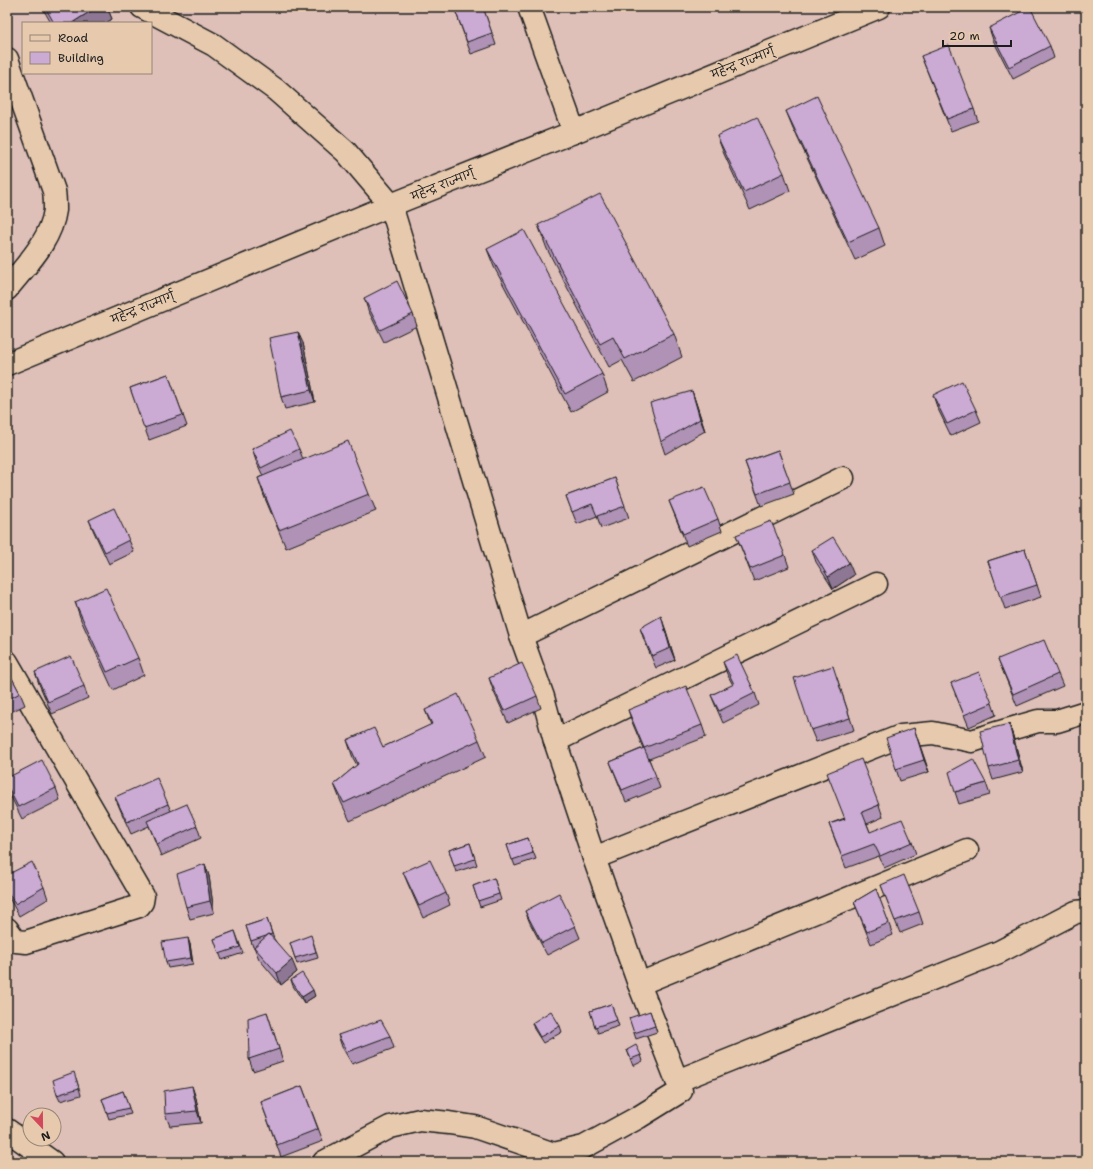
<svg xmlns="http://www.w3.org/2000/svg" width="1093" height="1169" font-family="'Shantell Sans','Playpen Sans Deva',sans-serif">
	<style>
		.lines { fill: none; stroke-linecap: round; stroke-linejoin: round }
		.minor-casing { stroke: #1c1c1c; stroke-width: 25 }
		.highway-casing { stroke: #1c1c1c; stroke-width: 25 }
		.minor { stroke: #e7caae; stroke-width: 22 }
		.highway { stroke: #e7caae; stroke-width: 22 }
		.wall { fill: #af92b6; stroke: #1c1c1c }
		.shaded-wall { fill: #8e7794; stroke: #1c1c1c }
		.building { fill: #cbaad4; stroke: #1c1c1c }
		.labels { text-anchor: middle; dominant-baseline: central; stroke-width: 3; stroke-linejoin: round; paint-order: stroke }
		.street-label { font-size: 11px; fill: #1c1c1c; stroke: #e7caae }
	</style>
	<rect width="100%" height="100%" fill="#dfc0b9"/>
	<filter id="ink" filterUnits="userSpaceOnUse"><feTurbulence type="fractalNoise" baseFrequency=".025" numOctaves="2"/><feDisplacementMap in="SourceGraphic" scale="8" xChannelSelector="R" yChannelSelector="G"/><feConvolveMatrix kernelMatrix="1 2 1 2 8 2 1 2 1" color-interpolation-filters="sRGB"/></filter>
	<g filter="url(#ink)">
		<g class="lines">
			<g class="minor-casing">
				<g id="minor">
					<polyline points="142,7 214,45 276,90 346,152 391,205 521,636 543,697 555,741 594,858 639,984 677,1081 999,952 1076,912 1086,911"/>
					<polyline points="529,7 574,132"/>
					<path d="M7,59L54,191C55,197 55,204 55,210C51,241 26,265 7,289"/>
					<polyline points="521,636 843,478"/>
					<polyline points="7,662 143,896 142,902 139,906 26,942 16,941 7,929"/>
					<polyline points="555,741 876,584"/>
					<polyline points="594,858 901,736 933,733 972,741 1000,732 1038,721 1057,721 1086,712"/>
					<polyline points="639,984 967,850"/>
					<polyline points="7,1130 52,1162"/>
					<polyline points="324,1162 390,1127 420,1120 449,1123 475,1127 554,1154 584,1147 639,1117 681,1091"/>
				</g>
			</g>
			<g class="highway-casing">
				<polyline id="highway" points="7,364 391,205 574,132 879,7"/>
			</g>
			<use href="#minor" class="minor"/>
			<use href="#highway" class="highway"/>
		</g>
		<g class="wall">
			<polygon points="42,7 107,7 112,19 106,23 51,23"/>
			<polygon points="454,7 483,7 496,45 471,54"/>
			<polygon points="989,28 1050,46 1054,58 1013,79 993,40"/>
			<polygon points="921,56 974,109 978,121 951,131"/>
			<polygon points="786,111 879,228 885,246 855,260 793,128"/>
			<polygon points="717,136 784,173 790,191 750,210 724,154"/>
			<polygon points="538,225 674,334 682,357 634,382 622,360 609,367 547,249"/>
			<polygon points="487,249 602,374 608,392 571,412 494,267"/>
			<polygon points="364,298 413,314 417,326 384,342 368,310"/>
			<polygon points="303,343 315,402 285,409 281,397"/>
			<polygon points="168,374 187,426 149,440 130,388"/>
			<polygon points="692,391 696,403 705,431 665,454 661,442"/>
			<polygon points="933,395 976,410 981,422 951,436 937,407"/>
			<polygon points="252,449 299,449 303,459 369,494 376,511 286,548 264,496 258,478 263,476 256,461"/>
			<polygon points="778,450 794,494 761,506 745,462"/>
			<polygon points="615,478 629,518 601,528 597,516 577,524 566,496"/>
			<polygon points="669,501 718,519 722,531 687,546"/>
			<polygon points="89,520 129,540 134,552 109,564 94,532"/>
			<polygon points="736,535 785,555 789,567 754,581"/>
			<polygon points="1025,549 1041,597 1005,609 988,561"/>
			<polygon points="812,550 854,575 833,589 816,562"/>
			<polygon points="75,602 138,658 144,675 113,690 81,620"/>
			<polygon points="640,628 665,628 675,660 656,668 644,640"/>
			<polygon points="998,659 1058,674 1063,686 1017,706"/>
			<polygon points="723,662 755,693 759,705 723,723 716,707 711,695 733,685 727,674"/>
			<polygon points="7,669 20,693 25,705 7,714"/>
			<polygon points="35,672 84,686 88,698 52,714 39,684"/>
			<polygon points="489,678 537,696 541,708 508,723 493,690"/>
			<polygon points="837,678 854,730 816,742 811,730"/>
			<polygon points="951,683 992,703 996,715 969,727"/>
			<polygon points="425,710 479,740 486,757 350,821 341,802 334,784 357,765 353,758 347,740 383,747 431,725"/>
			<polygon points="628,710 702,725 706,737 649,759 660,788 626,802 610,762 643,748 632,722"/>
			<polygon points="1009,724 1013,736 1023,772 993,780 989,768"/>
			<polygon points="918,740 929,772 900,781 896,769"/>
			<polygon points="7,778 56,788 60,800 22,819 8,791 7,788"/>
			<polygon points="986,783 990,795 959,804 955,792"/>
			<polygon points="115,797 168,804 171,811 197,826 201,838 161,856 149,826 131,834 120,809"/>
			<polygon points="879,805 883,817 867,824 870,832 912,842 916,854 884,868 879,856 846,868 829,824"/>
			<polygon points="528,838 536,859 515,866 507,845"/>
			<polygon points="470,843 477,865 456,872 449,850"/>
			<polygon points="205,864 209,876 214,913 190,919 186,907"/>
			<polygon points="403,872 446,893 450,905 423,918 408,884"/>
			<polygon points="7,875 44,887 48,899 19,916 7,894"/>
			<polygon points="494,878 501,900 480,907 473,886"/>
			<polygon points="881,885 919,912 923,924 900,933"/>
			<polygon points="876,889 893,935 871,944 859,914 854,902"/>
			<polygon points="525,911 575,926 580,938 547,955 530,923"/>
			<polygon points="267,919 274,939 297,972 281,985 259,959 254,947 253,947 246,926"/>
			<polygon points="235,931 243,953 222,960 214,939"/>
			<polygon points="313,941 318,958 297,964 290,943"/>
			<polygon points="190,944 193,964 168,968 166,962"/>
			<polygon points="291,980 315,996 304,1003 293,986"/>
			<polygon points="611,1004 619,1026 598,1033 590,1011"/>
			<polygon points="650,1011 657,1032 636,1039 634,1033"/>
			<polygon points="267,1012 283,1061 253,1071 249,1059"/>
			<polygon points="532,1023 560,1026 562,1032 543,1043 534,1029"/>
			<polygon points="338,1035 390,1036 394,1048 352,1064 342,1047"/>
			<polygon points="627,1050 641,1055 643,1061 633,1066"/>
			<polygon points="76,1078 81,1095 60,1101 57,1095"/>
			<polygon points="302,1086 323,1141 281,1157 261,1102"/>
			<polygon points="123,1091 131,1114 109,1119 102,1099"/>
			<polygon points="196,1098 201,1123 170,1126 165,1114"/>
		</g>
		<g class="shaded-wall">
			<polygon points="97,7 107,7 112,19 106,23 72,23"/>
			<polygon points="298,332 303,343 315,402 311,390"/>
			<polygon points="692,391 696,403 705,431 700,419"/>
			<polygon points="849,563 854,575 833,589 828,577"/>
			<polygon points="661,616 665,628 675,660 670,648"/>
			<polygon points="1009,724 1013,736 1023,772 1018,760"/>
			<polygon points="914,728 918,740 929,772 924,760"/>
			<polygon points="205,864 209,876 214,913 210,901"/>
			<polygon points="188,938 190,944 193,964 191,958"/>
			<polygon points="292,960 297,972 281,985 277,973"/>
			<polygon points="313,990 315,996 304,1003 302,997"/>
			<polygon points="192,1086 196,1098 201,1123 197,1111"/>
		</g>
		<g class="building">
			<polygon points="45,7 97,7 72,23 54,23"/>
			<polygon points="454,7 483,7 492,33 467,42"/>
			<polygon points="1030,7 1050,46 1009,67 989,28"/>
			<polygon points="949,45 974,109 947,119 921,56"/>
			<polygon points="817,96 879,228 848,242 786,111"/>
			<polygon points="757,117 784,173 744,192 717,136"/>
			<polygon points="600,194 674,334 625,359 613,337 600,344 538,225"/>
			<polygon points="524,230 602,374 565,394 487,249"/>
			<polygon points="397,281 413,314 380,330 364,298"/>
			<polygon points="298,332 311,390 281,397 269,338"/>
			<polygon points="168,374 183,415 144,428 130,388"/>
			<polygon points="962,381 976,410 947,424 933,395"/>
			<polygon points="692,391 700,419 661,442 650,403"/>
			<polygon points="290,431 299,449 261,468 252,449"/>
			<polygon points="348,441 369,494 279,530 258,478"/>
			<polygon points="778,450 790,482 757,494 745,462"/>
			<polygon points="615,478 625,506 597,516 592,504 572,512 566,496"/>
			<polygon points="704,487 718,519 683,534 669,501"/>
			<polygon points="114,508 129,540 105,552 89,520"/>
			<polygon points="771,521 785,555 750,569 736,535"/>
			<polygon points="833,537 849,563 828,577 812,550"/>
			<polygon points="1025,549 1037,585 1000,597 988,561"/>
			<polygon points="106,588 138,658 107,672 75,602"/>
			<polygon points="661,616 670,648 652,656 640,628"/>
			<polygon points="1044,640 1058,674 1013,694 998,659"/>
			<polygon points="737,655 755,693 719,711 711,695 734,684 723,662"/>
			<polygon points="71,656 84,686 48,702 35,672"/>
			<polygon points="522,663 537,696 504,711 489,678"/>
			<polygon points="833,666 850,718 811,730 794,678"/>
			<polygon points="7,669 20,693 7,700"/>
			<polygon points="979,672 992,703 964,715 951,683"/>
			<polygon points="686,686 702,725 644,748 628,710"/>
			<polygon points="458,694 479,740 344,803 334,784 358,764 347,740 374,728 383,747 432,724 425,710"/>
			<polygon points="1009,724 1018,760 989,768 980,731"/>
			<polygon points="914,728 924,760 896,769 886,738"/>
			<polygon points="644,748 656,776 622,790 610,762"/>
			<polygon points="861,759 879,805 862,812 870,832 902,819 912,842 880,856 874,844 842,856 829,824 845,819 827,773"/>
			<polygon points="973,759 986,783 955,792 949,772"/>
			<polygon points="42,760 56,788 18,807 7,785 7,778"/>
			<polygon points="157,778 168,804 127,822 115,797"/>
			<polygon points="187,804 197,826 157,844 147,821"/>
			<polygon points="528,838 533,853 512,860 507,845"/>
			<polygon points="470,843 475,859 454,866 449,850"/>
			<polygon points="430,860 446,893 419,906 403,872"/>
			<polygon points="32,862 44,887 15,904 7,890 7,875"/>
			<polygon points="205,864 210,901 186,907 177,874"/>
			<polygon points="904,875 919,912 895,921 881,885"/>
			<polygon points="494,878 499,894 478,901 473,886"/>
			<polygon points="876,889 889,923 867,932 854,902"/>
			<polygon points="559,893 575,926 542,943 525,911"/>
			<polygon points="267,919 272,934 270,935 269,934 266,936 251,941 246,926"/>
			<polygon points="235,931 240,947 219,954 214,939"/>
			<polygon points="269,934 292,960 277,973 254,947"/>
			<polygon points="311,935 316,952 295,958 290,943"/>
			<polygon points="188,938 191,958 166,962 162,942"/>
			<polygon points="302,973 313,990 302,997 291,980"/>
			<polygon points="611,1004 617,1020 595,1027 590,1011"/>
			<polygon points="551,1011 560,1026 540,1037 532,1023"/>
			<polygon points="650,1011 655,1026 634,1033 629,1018"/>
			<polygon points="267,1012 279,1049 249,1059 248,1018"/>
			<polygon points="381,1020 390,1036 347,1052 338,1035"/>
			<polygon points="636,1045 641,1055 631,1059 627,1050"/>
			<polygon points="74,1072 79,1088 57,1095 53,1080"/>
			<polygon points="192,1086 197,1111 165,1114 164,1091"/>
			<polygon points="302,1086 318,1129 277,1145 261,1102"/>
			<polygon points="123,1091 129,1108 107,1113 102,1099"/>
		</g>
	</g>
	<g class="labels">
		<g class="street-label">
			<text transform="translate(743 63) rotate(-22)">महेन्द्र राज्मार्ग्</text>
			<text transform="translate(443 185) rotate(-22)">महेन्द्र राज्मार्ग्</text>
			<text transform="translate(143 308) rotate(-22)">महेन्द्र राज्मार्ग्</text>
		</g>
	</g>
	<rect width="1093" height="1169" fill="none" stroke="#e7caae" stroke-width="24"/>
	<rect x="12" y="12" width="1069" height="1145" fill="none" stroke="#1c1c1c" stroke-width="1.5" filter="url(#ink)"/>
	<rect x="22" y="22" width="130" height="52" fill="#e7caae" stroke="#968474"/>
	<rect x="30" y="35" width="20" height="6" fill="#e7caae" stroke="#968474"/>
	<text x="58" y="42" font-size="12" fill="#1c1c1c">Road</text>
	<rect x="30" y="52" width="20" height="12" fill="#cbaad4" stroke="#968474"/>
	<text x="58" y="62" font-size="12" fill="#1c1c1c">Building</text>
	<g transform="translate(42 1127) rotate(158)"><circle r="19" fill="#e7caae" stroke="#968474"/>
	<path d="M0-3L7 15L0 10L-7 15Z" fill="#d1495b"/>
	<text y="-6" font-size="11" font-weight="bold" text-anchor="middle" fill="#1c1c1c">N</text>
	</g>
	<path d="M943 40v6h68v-6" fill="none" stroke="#1c1c1c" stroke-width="2"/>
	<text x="949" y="40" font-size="12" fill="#1c1c1c" stroke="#e7caae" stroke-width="3" paint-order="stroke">20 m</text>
</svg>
